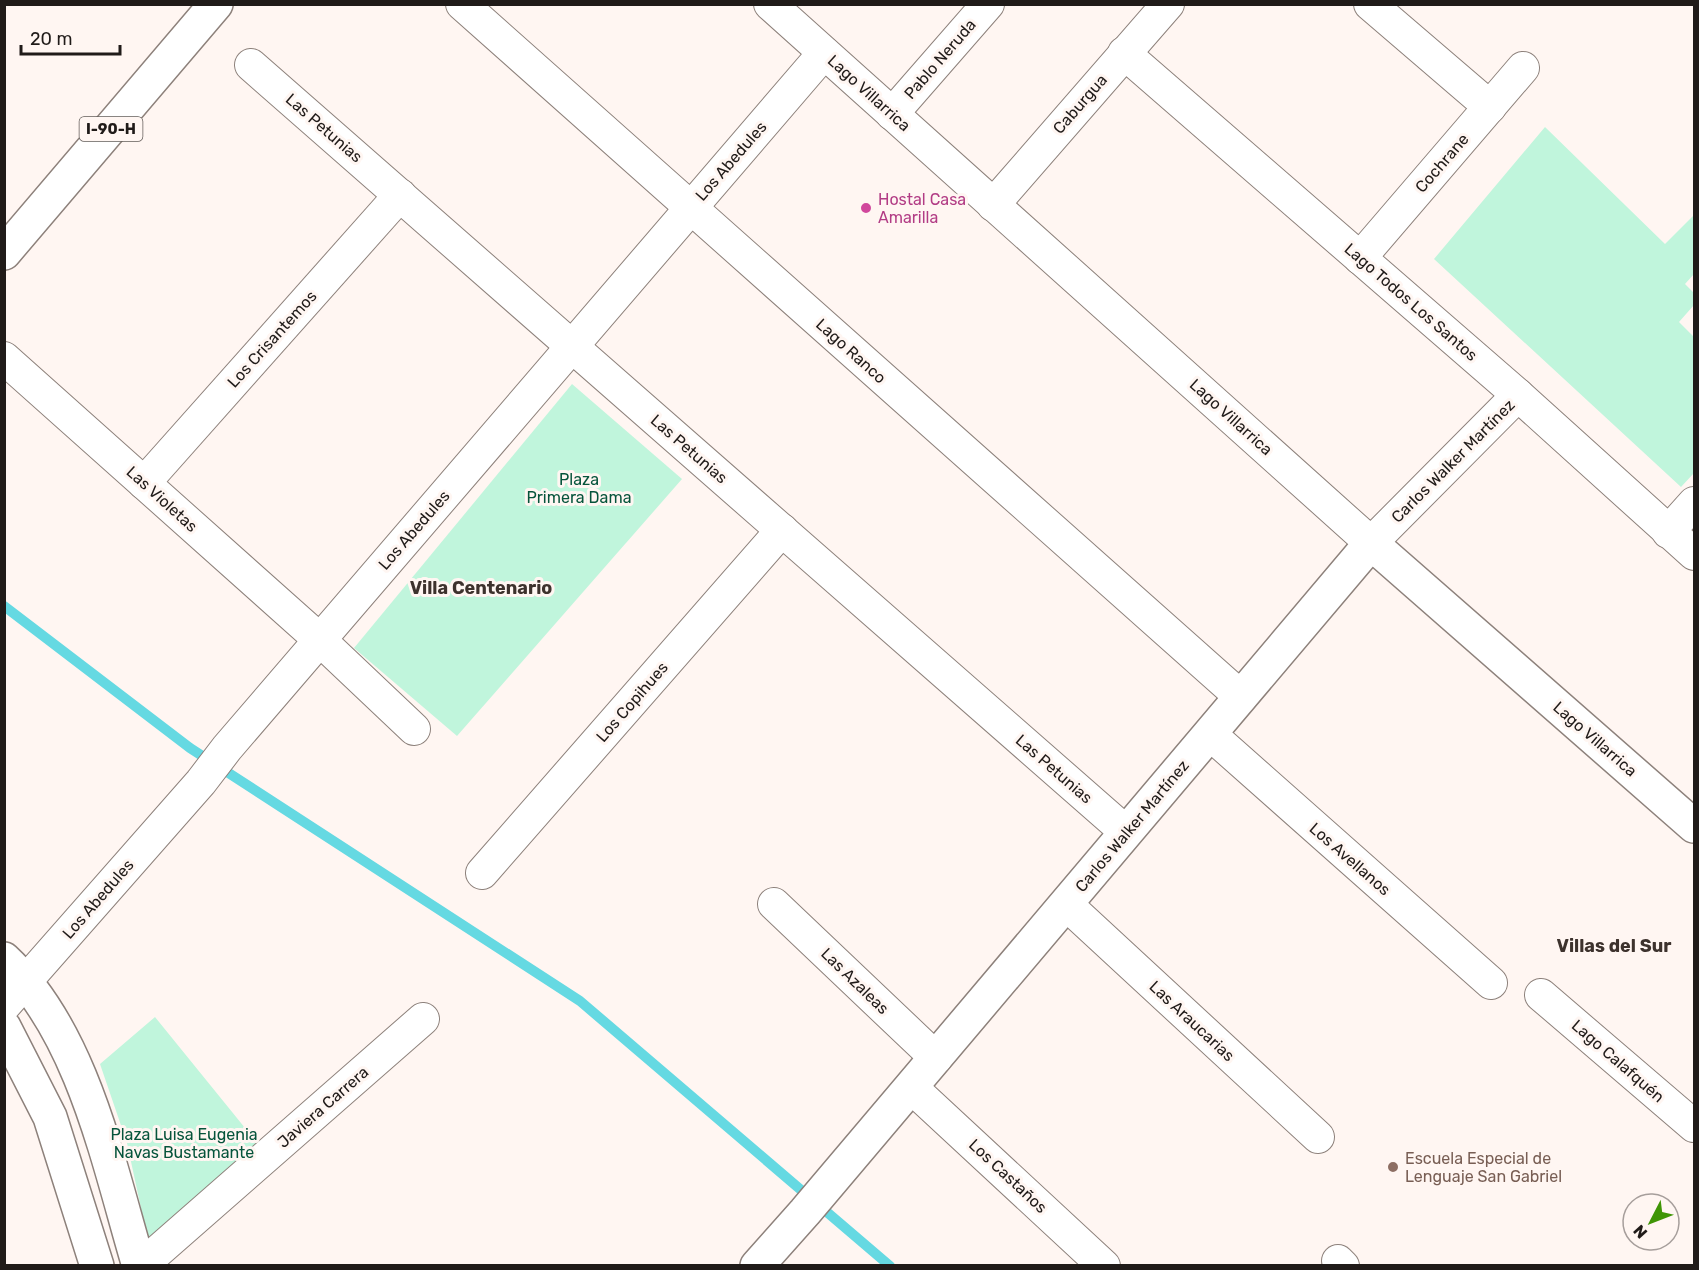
<svg xmlns="http://www.w3.org/2000/svg" width="1699" height="1270" font-family="Rubik,sans-serif">
	<style>
		.green { fill: #c0f5dc }
		.lines { fill: none; stroke-linecap: round; stroke-linejoin: round }
		.stream { stroke: #65d9e2; stroke-width: 10 }
		.minor-casing { stroke: #8d817b; stroke-width: 34 }
		.tertiary-casing { stroke: #8d817b; stroke-width: 36 }
		.primary-casing { stroke: #8d817b; stroke-width: 36 }
		.minor { stroke: #fff; stroke-width: 32 }
		.tertiary { stroke: #fff; stroke-width: 33 }
		.primary { stroke: #fff; stroke-width: 33 }
		.hotel-dot { fill: #d1479c; stroke: #fff6f2; stroke-width: 2 }
		.education-dot { fill: #8d6e63; stroke: #fff6f2; stroke-width: 2 }
		.labels { text-anchor: middle; dominant-baseline: central; stroke-width: 6; stroke-linejoin: round; paint-order: stroke }
		.shield { fill: #fff6f2; stroke: #635d5a; stroke-width: 1.5 }
		.shield-label { font-size: 15px; font-weight: bold; fill: #201b19 }
		.street-label { font-size: 16px; fill: #201b19; stroke: #fff6f2 }
		.hotel-label { font-size: 16px; fill: #b23c85; stroke: #fff6f2; text-anchor: start }
		.park-label { font-size: 16px; fill: #06543b; stroke: #fff6f2 }
		.education-label { font-size: 16px; fill: #785e54; stroke: #fff6f2; text-anchor: start }
		.neighbourhood-label { font-size: 18px; font-weight: bold; fill: #3d322d; stroke: #fff6f2 }
	</style>
	<rect width="100%" height="100%" fill="#fff6f2"/>
	<g class="green">
		<polygon points="1545,127 1665,244 1694,215 1694,274 1685,284 1694,293 1694,305 1679,322 1694,337 1694,473 1681,487 1434,259"/>
		<polygon points="572,384 682,479 457,736 354,648"/>
		<polygon points="155,1017 263,1150 150,1250 127,1143 100,1064"/>
	</g>
	<g class="lines">
		<polyline class="stream" points="4,606 190,748 580,1001 890,1266"/>
		<g class="minor-casing">
			<g id="minor">
				<polyline points="462,4 1241,697"/>
				<polyline points="770,4 1371,543 1518,395"/>
				<polyline points="1370,4 1490,107"/>
				<polyline points="1124,53 1518,395 1694,554"/>
				<polyline points="251,65 1126,832"/>
				<polyline points="892,114 988,4"/>
				<polyline points="993,205 1168,4"/>
				<polyline points="1360,258 1523,68"/>
				<polyline points="4,358 320,640 414,729"/>
				<polyline points="144,483 400,195"/>
				<polyline points="1668,532 1694,503"/>
				<polyline points="1210,734 1491,983"/>
				<polyline points="482,873 782,530"/>
				<polyline points="774,904 936,1058"/>
				<polyline points="1066,904 1318,1137"/>
				<polyline points="1541,995 1694,1126"/>
				<polyline points="4,1006 201,782 227,748 824,53"/>
				<polyline points="911,1087 1104,1266"/>
				<polyline points="1338,1261 1343,1266"/>
				<polyline points="141,1266 423,1019"/>
			</g>
		</g>
		<g class="tertiary-casing">
			<g id="tertiary">
				<path d="M4,959C83,1032 109,1166 139,1266"/>
				<polyline points="4,1027 50,1117 97,1266"/>
				<polyline points="757,1266 805,1212 1371,543 1694,826"/>
			</g>
		</g>
		<g class="primary-casing">
			<polyline id="primary" points="4,253 216,4"/>
		</g>
		<use href="#minor" class="minor"/>
		<use href="#tertiary" class="tertiary"/>
		<use href="#primary" class="primary"/>
	</g>
	<circle class="hotel-dot" cx="866" cy="208" r="6"/>
	<circle class="education-dot" cx="1393" cy="1167" r="6"/>
	<g class="labels">
		<rect class="shield" x="79.5" y="117" width="63" height="24" rx="4.5"/>
		<g class="shield-label">
			<text x="111" y="129">I-90-H</text>
		</g>
		<g class="street-label">
			<text transform="translate(940 59) rotate(-49)">Pablo Neruda</text>
			<text transform="translate(869 93) rotate(42)">Lago Villarrica</text>
			<text transform="translate(1080 104) rotate(-49)">Caburgua</text>
			<text transform="translate(324 128) rotate(41)">Las Petunias</text>
			<text transform="translate(731 161) rotate(-49)">Los Abedules</text>
			<text transform="translate(1442 163) rotate(-49)">Cochrane</text>
			<text transform="translate(1411 302) rotate(41)">Lago Todos Los Santos</text>
			<text transform="translate(272 339) rotate(-48)">Los Crisantemos</text>
			<text transform="translate(851 351) rotate(42)">Lago Ranco</text>
			<text transform="translate(1231 417) rotate(42)">Lago Villarrica</text>
			<text transform="translate(689 449) rotate(41)">Las Petunias</text>
			<text transform="translate(1453 461) rotate(-45)">Carlos Walker Martínez</text>
			<text transform="translate(162 499) rotate(42)">Las Violetas</text>
			<text transform="translate(414 530) rotate(-49)">Los Abedules</text>
			<text transform="translate(632 702) rotate(-49)">Los Copihues</text>
			<text transform="translate(1595 739) rotate(41)">Lago Villarrica</text>
			<text transform="translate(1054 769) rotate(41)">Las Petunias</text>
			<text transform="translate(1132 826) rotate(-50)">Carlos Walker Martínez</text>
			<text transform="translate(1350 859) rotate(41)">Los Avellanos</text>
			<text transform="translate(98 899) rotate(-49)">Los Abedules</text>
			<text transform="translate(855 981) rotate(44)">Las Azaleas</text>
			<text transform="translate(1192 1021) rotate(43)">Las Araucarias</text>
			<text transform="translate(1618 1061) rotate(41)">Lago Calafquén</text>
			<text transform="translate(323 1107) rotate(-41)">Javiera Carrera</text>
			<text transform="translate(1008 1176) rotate(43)">Los Castaños</text>
		</g>
		<g class="hotel-label">
			<text x="878" y="199">Hostal Casa<tspan x="878" dy="18">Amarilla</tspan></text>
		</g>
		<g class="park-label">
			<text x="579" y="479">Plaza<tspan x="579" dy="18">Primera Dama</tspan></text>
			<text x="184" y="1134">Plaza Luisa Eugenia<tspan x="184" dy="18">Navas Bustamante</tspan></text>
		</g>
		<g class="education-label">
			<text x="1405" y="1158">Escuela Especial de<tspan x="1405" dy="18">Lenguaje San Gabriel</tspan></text>
		</g>
		<g class="neighbourhood-label">
			<text x="481" y="588">Villa Centenario</text>
			<text x="1614" y="946">Villas del Sur</text>
		</g>
	</g>
	<rect width="1699" height="1270" fill="none" stroke="#201b19" stroke-width="12"/>
	<g transform="translate(1651 1222) rotate(228)"><circle r="28" fill="#fff6f2" stroke="#a69e9b" stroke-width="1.5"/>
	<path d="M0-4.5L10 22L0 15L-10 22Z" fill="#3f9506"/>
	<text y="-9" font-size="16" font-weight="bold" text-anchor="middle" fill="#201b19">N</text>
	</g>
	<path d="M21 45v9h99v-9" fill="none" stroke="#201b19" stroke-width="3"/>
	<text x="30" y="45" font-size="18" fill="#201b19" stroke="#fff6f2" stroke-width="4.5" paint-order="stroke">20 m</text>
</svg>
